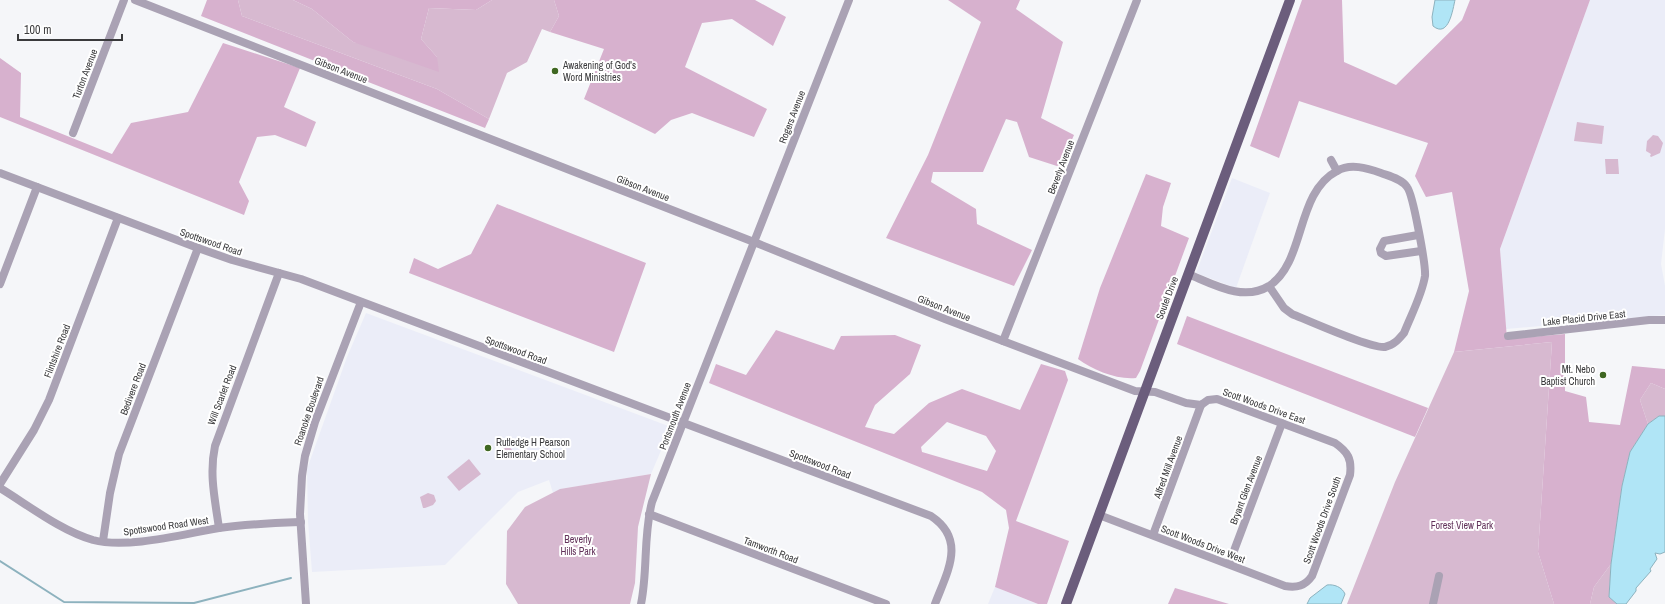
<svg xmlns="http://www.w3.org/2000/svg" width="1665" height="604" font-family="'Archivo Narrow',sans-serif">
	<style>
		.built { fill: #ebedf8 }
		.green { fill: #d7b9d0 }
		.forest { fill: #d7b1ce; fill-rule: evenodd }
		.water { fill: #b0e5f6; stroke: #8db2be }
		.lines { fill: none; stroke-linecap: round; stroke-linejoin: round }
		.stream { stroke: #8db2be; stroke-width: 2 }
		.street { stroke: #aaa2b4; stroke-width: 8 }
		.primary { stroke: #6b5d7c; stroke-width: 10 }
		.poi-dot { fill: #3f6722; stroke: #fff; stroke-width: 1.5 }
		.labels { text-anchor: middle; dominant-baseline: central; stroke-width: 4; stroke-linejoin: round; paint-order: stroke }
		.poi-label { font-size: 10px; fill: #3a3a3c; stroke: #fff; text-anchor: start }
		.street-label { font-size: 10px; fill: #3a3a3c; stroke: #fff }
		.park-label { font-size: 10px; fill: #62325a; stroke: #fff }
	</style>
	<rect width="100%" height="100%" fill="#f5f6f9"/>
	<g class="built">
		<polygon points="1590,0 1665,0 1665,229 1661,264 1665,286 1665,315 1506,329 1500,249"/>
		<polygon points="1232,178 1270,193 1236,288 1196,273"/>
		<polygon points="366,313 671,427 651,474 561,489 553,493 549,480 518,492 445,565 312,572 308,521 307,469 347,357"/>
		<polygon points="995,587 1038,604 988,604"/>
	</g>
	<g class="green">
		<polygon points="238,0 293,0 312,9 353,42 437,57 421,39 429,8 476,10 492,0 554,0 559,16 550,32 542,29 527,62 507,73 489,119 437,89 242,16"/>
		<polygon points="1577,122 1604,126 1602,144 1574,141"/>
		<polygon points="1653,135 1658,136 1663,143 1660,153 1651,157 1650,156 1651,154 1646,151 1647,141"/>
		<polygon points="1605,159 1618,159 1619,174 1606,174"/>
		<polygon points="1552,342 1538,552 1554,604 1347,604 1395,482 1454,352"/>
		<polygon points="1651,383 1665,389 1665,416 1659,416 1648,424 1640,400"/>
		<path d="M501,442L506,443L513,451L512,457C504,457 500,451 501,442Z"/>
		<polygon points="469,459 481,474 459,491 447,477"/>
		<polygon points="651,474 638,527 635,583 630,604 518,604 506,584 507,531 525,507 560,489"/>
		<polygon points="428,493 434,495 436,501 433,505 425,508 423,508 420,497"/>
		<polygon points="1611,564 1609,597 1617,604 1590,604 1594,587"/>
	</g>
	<g class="forest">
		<polygon points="207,0 238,0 242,16 437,89 489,119 485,128 201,16"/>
		<polygon points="293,0 492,0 476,10 429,8 421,39 437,57 439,72 353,42 312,9"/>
		<polygon points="554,0 755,0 786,17 773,46 732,19 702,23 685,67 767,109 754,137 692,113 671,120 655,134 584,99 604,49 550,32 559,16"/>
		<polygon points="948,0 1020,0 1016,9 1063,42 1041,118 1074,135 1060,167 1029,157 1017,122 1006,119 983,172 933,172 931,182 976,209 977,224 1032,250 1014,286 886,238 928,155 981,22"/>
		<polygon points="1302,0 1342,0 1344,62 1396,85 1462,20 1470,0 1590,0 1500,249 1507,339 1565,334 1565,391 1586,397 1589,422 1620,425 1632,366 1665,369 1665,389 1651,383 1640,400 1648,424 1630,452 1622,486 1611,564 1594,587 1590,604 1554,604 1538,552 1552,342 1454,352 1469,291 1452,192 1426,197 1415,176 1428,143 1299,101 1279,158 1250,146"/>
		<polygon points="223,43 300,68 284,107 316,122 306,147 275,135 257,137 239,182 249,201 244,215 0,117 0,58 21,73 20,117 112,154 131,123 188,112"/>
		<path d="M1146,174L1171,183L1163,207L1161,226L1189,238L1140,371L1136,378C1117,380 1093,370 1078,359L1100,288Z"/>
		<polygon points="497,204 646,263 614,352 409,273 414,258 438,269 471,254"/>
		<polygon points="1187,316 1428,408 1415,437 1177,344"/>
		<path d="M776,330L834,350L841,336L895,335L921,345L910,374L875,405L865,427L894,434L929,403L962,389L1020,410L1041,364L1065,371L1068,380L1016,521L1069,541L1047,604H1038L995,587L1009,528L1006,510L982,492L709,383L716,364L746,375ZM947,422L986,436L996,451L987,471L922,452L921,447Z"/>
		<polygon points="1175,588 1229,604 1168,604"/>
	</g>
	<g class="water">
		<path d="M1435,0H1455C1453,8 1449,39 1433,26L1432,17Z"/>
		<polygon points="1659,416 1665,416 1665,552 1660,554 1655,553 1657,559 1650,569 1651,571 1636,588 1636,591 1626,604 1617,604 1609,597 1611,564 1622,486 1630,452 1648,424"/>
		<path d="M1327,585C1334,584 1342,587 1345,594L1341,604H1307L1310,598Z"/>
	</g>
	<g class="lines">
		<polyline class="stream" points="0,561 64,602 194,603 291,578"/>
		<g class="street">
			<path d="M135,0L759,244L945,319L1135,391L1155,392L1186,403L1201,405L1208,400L1217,399L1335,443C1348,452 1352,459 1350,475L1312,576C1305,586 1297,588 1285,586L1099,515"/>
			<polyline points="73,133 124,0"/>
			<polyline points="1331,160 1337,171"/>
			<path d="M0,173L198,248L232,260L301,279L931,516C967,540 947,572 935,604"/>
			<polyline points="1418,235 1384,241 1380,249 1381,253 1386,256 1421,251"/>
			<path d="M1188,274C1213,284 1243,302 1269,286C1306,262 1295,193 1337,171C1350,163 1367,168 1381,173C1389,176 1402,179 1407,187C1413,194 1426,266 1425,276C1422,295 1411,315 1404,333C1399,339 1394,345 1385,347C1372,349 1309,321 1292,314L1284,308L1269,286"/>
			<polyline points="0,284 37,187"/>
			<polyline points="1508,336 1649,320 1665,320"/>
			<polyline points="1003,341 1137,0"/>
			<polyline points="0,484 34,430 49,400 118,218"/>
			<path d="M0,488C28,505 61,531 93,540C128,549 183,534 219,528C246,524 274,523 301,522"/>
			<polyline points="649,514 886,604"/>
			<path d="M219,528C215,500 209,474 215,446L279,273"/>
			<polyline points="1153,535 1201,405"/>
			<polyline points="103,541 110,493 119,454 198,248"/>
			<polyline points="1229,564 1282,423"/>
			<polyline points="306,604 300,514 302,476 305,456 315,422 361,302"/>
			<path d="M641,604C648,570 643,536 652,502L849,0"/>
			<polyline points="1433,604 1439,576"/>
		</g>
		<polyline class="primary" points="1066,604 1290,0"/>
	</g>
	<g class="poi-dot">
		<circle cx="555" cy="71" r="4"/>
		<circle cx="1603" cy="375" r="4"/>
		<circle cx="488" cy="448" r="4"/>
	</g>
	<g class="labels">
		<g class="poi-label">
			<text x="563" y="65">Awakening of God's<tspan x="563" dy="12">Word Ministries</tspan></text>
			<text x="1595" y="369" text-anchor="end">Mt. Nebo<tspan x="1595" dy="12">Baptist Church</tspan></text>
			<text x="496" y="442">Rutledge H Pearson<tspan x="496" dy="12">Elementary School</tspan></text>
		</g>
		<g class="street-label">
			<text transform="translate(341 70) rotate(21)">Gibson Avenue</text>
			<text transform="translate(85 74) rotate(-69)">Turton Avenue</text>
			<text transform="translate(792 117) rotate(-69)">Rogers Avenue</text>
			<text transform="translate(1061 167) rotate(-69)">Beverly Avenue</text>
			<text transform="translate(643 188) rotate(21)">Gibson Avenue</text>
			<text transform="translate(211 242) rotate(19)">Spottswood Road</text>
			<text transform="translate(1167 298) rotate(-69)">Soutel Drive</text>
			<text transform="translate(944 308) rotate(21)">Gibson Avenue</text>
			<text transform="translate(1584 318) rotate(-6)">Lake Placid Drive East</text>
			<text transform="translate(516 350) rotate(20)">Spottswood Road</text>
			<text transform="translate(57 351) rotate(-69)">Flintshire Road</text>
			<text transform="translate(133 389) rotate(-69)">Bedivere Road</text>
			<text transform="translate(222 395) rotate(-69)">Will Scarlet Road</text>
			<text transform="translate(1264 406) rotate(20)">Scott Woods Drive East</text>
			<text transform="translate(309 411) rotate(-71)">Roanoke Boulevard</text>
			<text transform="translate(675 416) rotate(-69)">Portsmouth Avenue</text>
			<text transform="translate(820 464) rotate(21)">Spottswood Road</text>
			<text transform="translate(1168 467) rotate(-70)">Alfred Mill Avenue</text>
			<text transform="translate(1246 490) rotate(-69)">Bryant Glen Avenue</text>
			<text transform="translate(1322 520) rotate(-70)">Scott Woods Drive South</text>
			<text transform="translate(166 526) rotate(-8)">Spottswood Road West</text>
			<text transform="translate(1203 544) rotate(21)">Scott Woods Drive West</text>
			<text transform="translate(771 550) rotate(21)">Tamworth Road</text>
		</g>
		<g class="park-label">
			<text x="1462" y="525">Forest View Park</text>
			<text x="578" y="539">Beverly<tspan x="578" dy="12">Hills Park</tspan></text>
		</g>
	</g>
	<path d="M18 34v6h104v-6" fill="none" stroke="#3a3a3c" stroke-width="2"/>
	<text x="24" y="34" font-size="12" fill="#3a3a3c" stroke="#ffffff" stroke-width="3" paint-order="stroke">100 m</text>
</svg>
